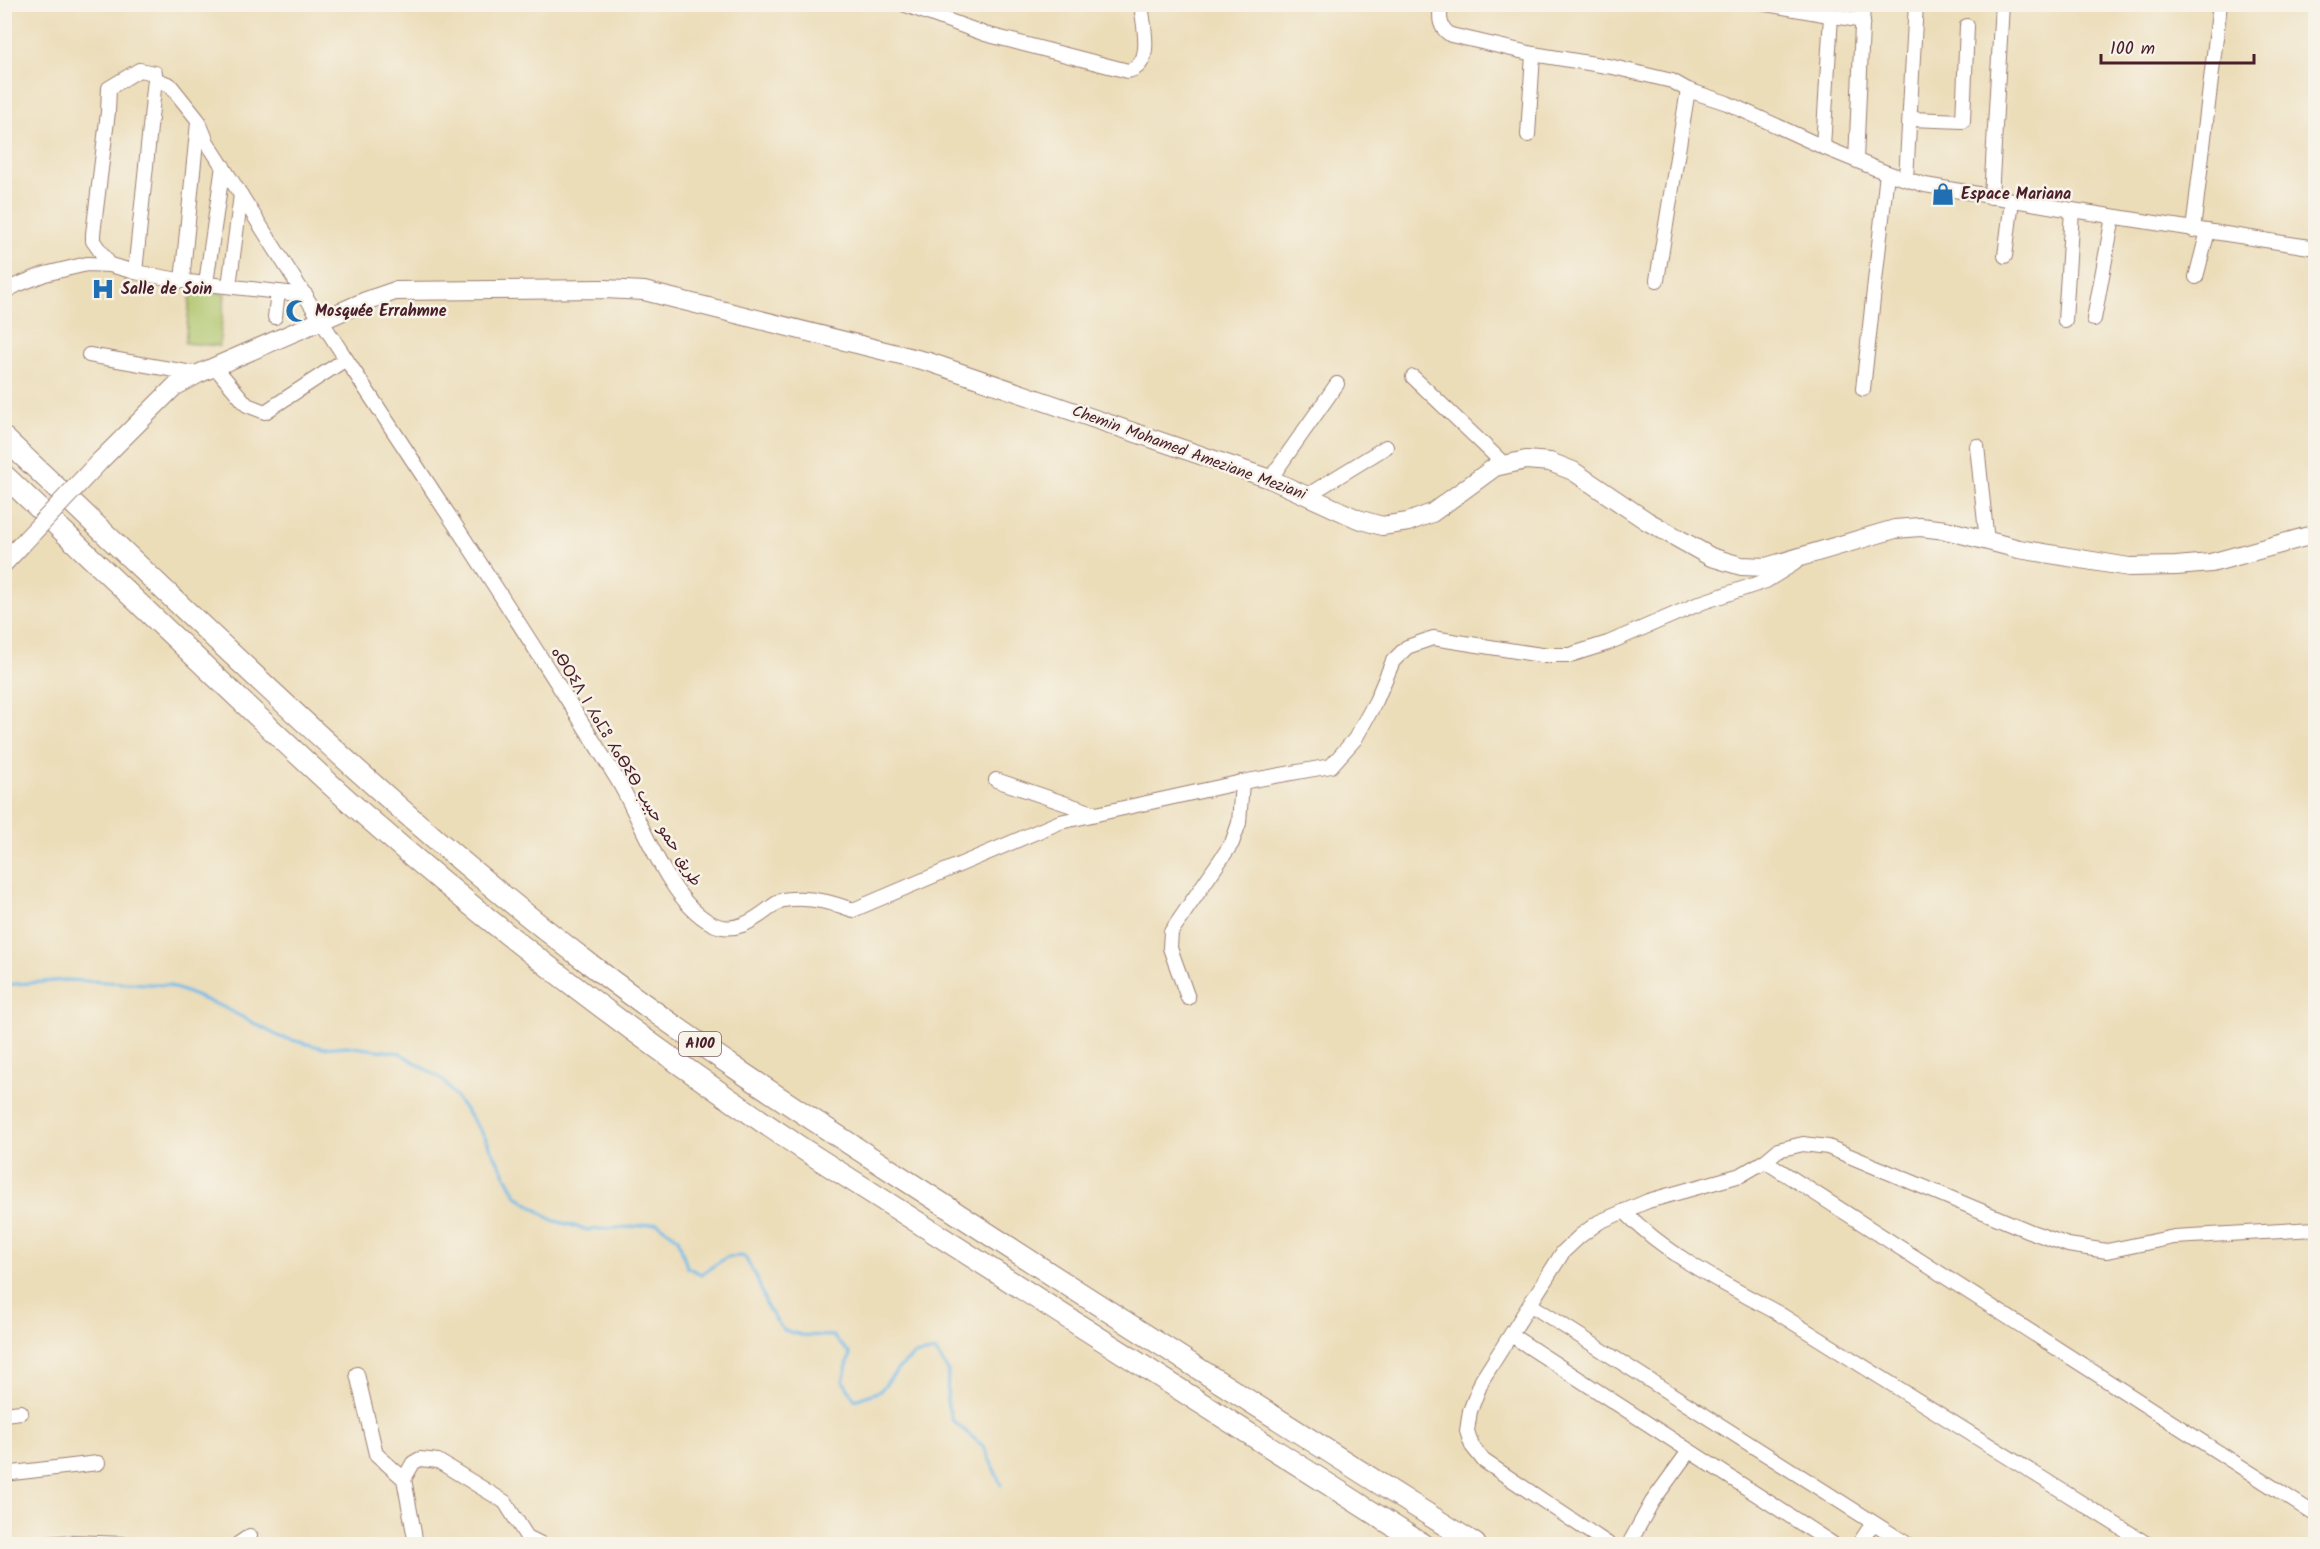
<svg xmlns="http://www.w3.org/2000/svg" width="2320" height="1549" font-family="Kalam,'Playpen Sans Arabic','Noto Sans Tifinagh',sans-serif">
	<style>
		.garden { fill: #aec56a; stroke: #7c724a; stroke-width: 1.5 }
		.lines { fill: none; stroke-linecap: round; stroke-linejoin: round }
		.stream { stroke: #71bae9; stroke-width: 3 }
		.minor-casing { stroke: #9b7e72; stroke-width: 16 }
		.major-casing { stroke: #9b7e72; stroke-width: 20 }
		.highway-casing { stroke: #9b7e72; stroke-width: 23 }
		.minor { stroke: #fff; stroke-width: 14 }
		.major { stroke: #fff; stroke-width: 18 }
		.highway { stroke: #fff; stroke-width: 21 }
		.major-bridge-casing { stroke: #9b7e72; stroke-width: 20; stroke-linecap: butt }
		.major-bridge { stroke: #fff; stroke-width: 18 }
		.labels { text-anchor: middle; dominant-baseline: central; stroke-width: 5; stroke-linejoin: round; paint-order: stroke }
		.shield { fill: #f7f3e8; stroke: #7e5f64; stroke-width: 1.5 }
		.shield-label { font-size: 15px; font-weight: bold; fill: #4a1f2b }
		.poi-label { font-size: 16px; font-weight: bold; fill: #4a1f2b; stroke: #f7f3e8; text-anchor: start }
		.street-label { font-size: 16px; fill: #4a1f2b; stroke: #f7f3e8 }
	</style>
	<rect width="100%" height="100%" fill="#f7f3e8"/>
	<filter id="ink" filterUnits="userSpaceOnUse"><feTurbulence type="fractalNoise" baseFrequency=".0167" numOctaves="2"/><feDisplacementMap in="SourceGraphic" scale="12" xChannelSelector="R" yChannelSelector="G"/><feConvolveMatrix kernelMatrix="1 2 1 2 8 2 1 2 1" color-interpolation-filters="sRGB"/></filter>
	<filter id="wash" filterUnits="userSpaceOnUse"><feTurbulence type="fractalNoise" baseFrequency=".008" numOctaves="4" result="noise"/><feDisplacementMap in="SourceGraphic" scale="24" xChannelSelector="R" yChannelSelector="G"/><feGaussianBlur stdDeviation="1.35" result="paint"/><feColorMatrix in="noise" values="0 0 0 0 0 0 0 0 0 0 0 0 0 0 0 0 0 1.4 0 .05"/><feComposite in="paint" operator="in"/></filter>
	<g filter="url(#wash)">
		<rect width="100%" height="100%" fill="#ecddb9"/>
		<polygon class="garden" points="191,290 225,294 219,346 185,343"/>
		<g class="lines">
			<polyline class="stream" points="4,985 66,980 168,985 223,1007 280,1037 323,1048 346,1046 400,1053 443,1080 483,1134 517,1196 552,1220 588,1230 631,1227 657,1223 678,1238 687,1267 701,1274 727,1257 744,1256 756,1276 767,1307 783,1330 801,1335 833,1336 850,1354 843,1381 855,1400 880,1391 898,1369 914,1355 935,1351 948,1371 947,1402 952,1420 984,1447 1001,1485"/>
		</g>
	</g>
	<g filter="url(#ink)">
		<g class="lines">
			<g class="minor-casing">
				<g id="minor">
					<path d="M903,4L985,34L1128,71C1155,65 1143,25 1141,4"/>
					<path d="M1441,4C1439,18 1439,28 1451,35L1533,54L1613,67L1672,81L1688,90L1727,103L1823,147L1887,173L1925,185L2072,210L2316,248"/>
					<polyline points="1766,4 1863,21"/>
					<polyline points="1910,119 1963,121 1967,26"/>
					<polyline points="1528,135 1533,54"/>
					<polyline points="1823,147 1831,16"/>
					<polyline points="1856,160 1863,4"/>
					<polyline points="1906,179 1916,4"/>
					<polyline points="1991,197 2002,4"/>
					<polyline points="2193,230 2220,4"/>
					<polyline points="2005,256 2012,200"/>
					<path d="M110,265L93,241V234L108,112L109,88L139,70L155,73V79L170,85L198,120L207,142C254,215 300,289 348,362C439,500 530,638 617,779C642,820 667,900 711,923C733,935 753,921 770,908C774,905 779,901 783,900C806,896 832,902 853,910L1060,822L1242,782L1331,766L1355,739L1376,701L1393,661L1407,647L1433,638L1541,655H1570L1608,643L1703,602L1766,581L1795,563"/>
					<polyline points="135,272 155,79"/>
					<polyline points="2196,277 2208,231"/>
					<polyline points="1657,280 1688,90"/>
					<polyline points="182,281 198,122"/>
					<polyline points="206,283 223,166"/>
					<polyline points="229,286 241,195"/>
					<polyline points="4,292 17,285 45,274 87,264 110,265 135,272 189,282 306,295"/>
					<polyline points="275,317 278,292"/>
					<polyline points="2094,319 2113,217"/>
					<polyline points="2065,321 2072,210"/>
					<polyline points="89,355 198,374"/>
					<polyline points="215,367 247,405 265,412 346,359"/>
					<polyline points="1413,377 1505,465"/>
					<polyline points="1863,389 1887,173"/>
					<polyline points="1977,446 1987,542"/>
					<polyline points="1270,479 1337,384"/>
					<polyline points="1308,495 1386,447"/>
					<polyline points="996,780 1096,814"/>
					<polyline points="1188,998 1170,948 1171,932 1232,843 1239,823 1242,782"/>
					<polyline points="1765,1161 2316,1515"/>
					<path d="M1624,1211C1666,1255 1724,1284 1778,1313L2147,1544"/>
					<polyline points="1531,1305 1907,1544"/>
					<polyline points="1511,1335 1833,1544"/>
					<polyline points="357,1374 376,1454 404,1479 416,1544"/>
					<polyline points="4,1414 21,1412"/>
					<polyline points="4,1474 98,1463"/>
					<polyline points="404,1479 413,1463 420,1459 438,1461 505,1502 527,1537 541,1544"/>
					<polyline points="48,1544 72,1542 123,1544"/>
					<polyline points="238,1544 250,1536"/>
					<polyline points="1608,1544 1484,1461 1472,1446 1467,1431 1470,1411 1482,1380 1563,1252 1580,1236 1599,1222 1648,1201 1741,1175 1765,1161 1778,1150 1803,1144 1828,1147 2029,1231 2068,1245 2107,1251 2174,1237 2316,1229"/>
					<polyline points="1629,1544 1652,1502 1689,1451"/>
					<polyline points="1859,1544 1873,1523"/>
				</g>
			</g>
			<g class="major-casing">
				<g id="major">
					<polyline points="100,461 174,387 198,374 366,301 395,291 605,289 644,291 929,362 1270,479 1358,519 1382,526 1408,522 1432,513 1495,467 1526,460 1550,462 1573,471 1647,521 1711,557 1741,566 1766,567 1895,529 1920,527 1946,530 2019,549 2129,567 2176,566 2211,563 2316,534"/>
					<polyline points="4,563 22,544"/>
				</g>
			</g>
			<g class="highway-casing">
				<g id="highway">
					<path d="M4,438C196,618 381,806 591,965C704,1051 824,1127 944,1205C1120,1320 1298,1432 1475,1544"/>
					<path d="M4,475C74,542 144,608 214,675C265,723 315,772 368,818C506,939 651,1048 803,1149L1422,1544"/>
				</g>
			</g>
			<use href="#minor" class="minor"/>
			<use href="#major" class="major"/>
			<use href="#highway" class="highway"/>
			<g class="major-bridge-casing">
				<polyline id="major-bridge" points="22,544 100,461"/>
			</g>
			<use href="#major-bridge" class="major-bridge"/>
		</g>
	</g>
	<defs>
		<g id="shop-bare" transform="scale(1.8)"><path d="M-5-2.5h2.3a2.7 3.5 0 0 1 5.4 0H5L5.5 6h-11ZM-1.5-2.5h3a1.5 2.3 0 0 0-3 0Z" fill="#1f6fb2" stroke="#f7f3e8" stroke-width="2.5" paint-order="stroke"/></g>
		<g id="hospital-bare" transform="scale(1.8)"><path d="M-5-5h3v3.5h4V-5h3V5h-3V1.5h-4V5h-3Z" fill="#1f6fb2" stroke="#f7f3e8" stroke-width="2.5" paint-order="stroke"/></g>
		<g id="mosque-bare" transform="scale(1.8)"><path d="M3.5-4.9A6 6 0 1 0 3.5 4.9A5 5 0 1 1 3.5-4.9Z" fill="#1f6fb2" stroke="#f7f3e8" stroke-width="2.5" paint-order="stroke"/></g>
	</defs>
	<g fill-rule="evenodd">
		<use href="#shop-bare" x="1943" y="194"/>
		<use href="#hospital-bare" x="103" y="289"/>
		<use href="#mosque-bare" x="297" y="311"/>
	</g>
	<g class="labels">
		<rect class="shield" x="679" y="1032" width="42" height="24" rx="4.5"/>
		<g class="shield-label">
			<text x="700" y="1044">A100</text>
		</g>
		<g class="poi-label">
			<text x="1961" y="194">Espace Mariana</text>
			<text x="121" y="289">Salle de Soin</text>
			<text x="315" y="311">Mosquée Errahmne</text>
		</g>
		<g class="street-label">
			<text transform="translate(1189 453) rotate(20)">Chemin Mohamed Ameziane Meziani</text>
			<text transform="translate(626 767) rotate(59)">ⴰⴱⵔⵉⴷ ⵏ ⵃⴰⵎⵓ ⵃⴰⴱⵉⴱ طريق حمو حبيب</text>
		</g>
	</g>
	<rect width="2320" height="1549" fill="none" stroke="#f7f3e8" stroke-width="24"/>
	<path d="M2101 54v9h153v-9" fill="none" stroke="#4a1f2b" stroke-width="3"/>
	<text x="2110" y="54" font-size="18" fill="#4a1f2b" stroke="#f7f3e8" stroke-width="4.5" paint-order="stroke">100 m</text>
</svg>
